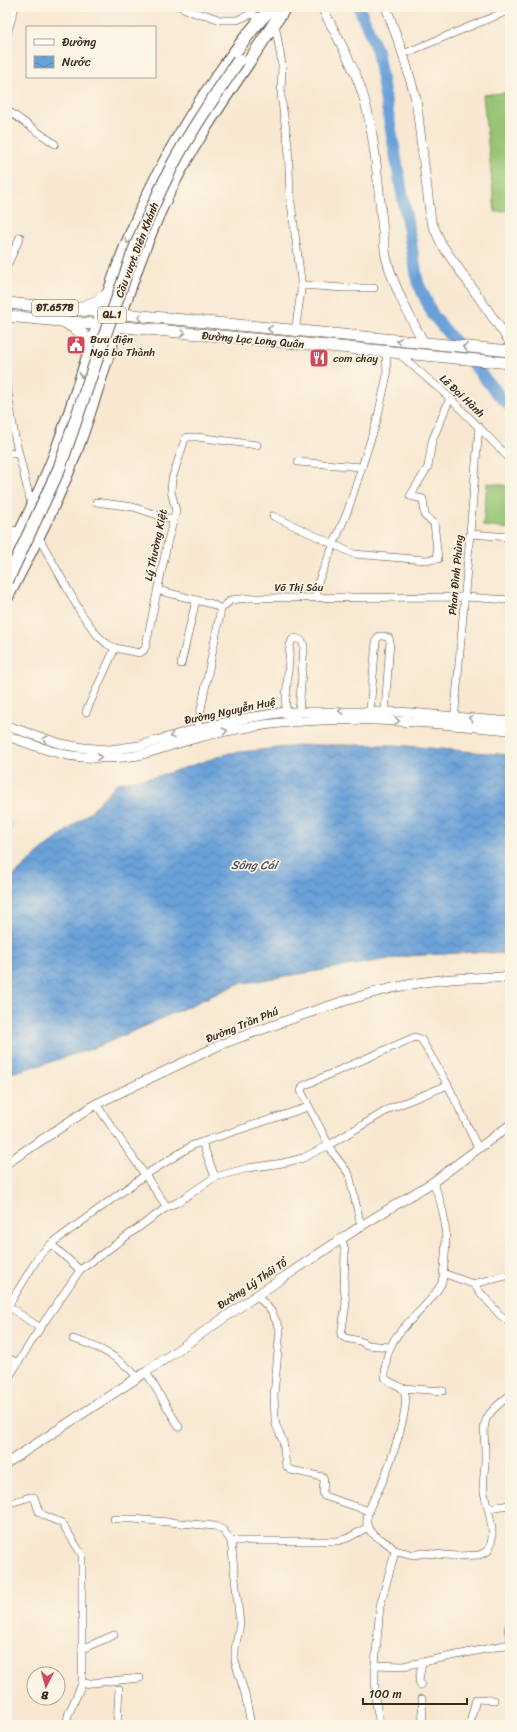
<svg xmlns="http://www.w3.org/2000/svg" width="517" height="1732" font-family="Sriracha,sans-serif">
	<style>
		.built { fill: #e3d3f2 }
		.grass { fill: #97c573; stroke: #697848 }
		.water { fill: url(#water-waves); stroke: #52667b }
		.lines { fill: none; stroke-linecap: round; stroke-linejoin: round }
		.river { stroke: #6aa1d8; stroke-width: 12 }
		.street-casing { stroke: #574639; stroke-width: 8 }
		.secondary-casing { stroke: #574639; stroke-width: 10 }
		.primary-casing { stroke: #574639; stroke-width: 12 }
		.highway-casing { stroke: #574639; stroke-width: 14 }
		.street { stroke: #fff; stroke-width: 7 }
		.secondary { stroke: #fff; stroke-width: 9 }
		.primary { stroke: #fff; stroke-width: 11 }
		.highway { stroke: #fff; stroke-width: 12 }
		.highway-bridge-casing { stroke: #574639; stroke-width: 14; stroke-linecap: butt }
		.highway-bridge { stroke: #fff; stroke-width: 12 }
		.oneway { stroke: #a79f9a }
		.labels { text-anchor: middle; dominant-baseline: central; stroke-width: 3.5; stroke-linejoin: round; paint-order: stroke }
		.shield { fill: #fcf5e5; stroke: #75675a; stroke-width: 1 }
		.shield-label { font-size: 10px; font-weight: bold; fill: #3b2a1e }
		.street-label { font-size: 11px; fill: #3b2a1e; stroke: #fcf5e5 }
		.poi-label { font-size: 11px; fill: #3b2a1e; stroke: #fcf5e5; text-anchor: start }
		.water-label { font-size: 12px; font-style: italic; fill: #4b545f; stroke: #fcf5e5 }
	</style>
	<defs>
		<pattern id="water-waves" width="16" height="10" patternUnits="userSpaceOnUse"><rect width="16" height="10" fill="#6aa1d8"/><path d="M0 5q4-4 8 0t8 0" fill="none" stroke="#5883af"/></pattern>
	</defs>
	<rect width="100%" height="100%" fill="#fcf5e5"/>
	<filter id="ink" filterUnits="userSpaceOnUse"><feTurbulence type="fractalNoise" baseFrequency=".025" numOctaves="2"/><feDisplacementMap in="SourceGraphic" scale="8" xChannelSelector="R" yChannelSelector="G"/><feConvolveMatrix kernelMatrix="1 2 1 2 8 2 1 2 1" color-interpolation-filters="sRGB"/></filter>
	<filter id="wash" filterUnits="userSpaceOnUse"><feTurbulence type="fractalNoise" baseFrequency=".012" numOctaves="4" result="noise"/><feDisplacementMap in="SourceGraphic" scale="16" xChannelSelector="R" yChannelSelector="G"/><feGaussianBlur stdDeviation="0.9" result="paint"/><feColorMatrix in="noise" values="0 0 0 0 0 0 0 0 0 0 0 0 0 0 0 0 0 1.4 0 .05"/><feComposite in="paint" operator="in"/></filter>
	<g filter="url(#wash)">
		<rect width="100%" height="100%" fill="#f8e8d1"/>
		<polygon class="built" points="7,818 16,823 7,840"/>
		<g class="grass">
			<polygon points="510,92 510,210 495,212 483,95"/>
			<polygon points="487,483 510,486 510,529 483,526"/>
		</g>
		<polygon class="water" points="307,745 395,745 510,755 510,954 476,952 408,956 238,984 100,1046 44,1064 7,1074 7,882 40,852 90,812 117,783 159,776 230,753"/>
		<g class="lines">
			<polyline class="river" points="359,7 377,51 418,283 433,315 495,391 510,406"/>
		</g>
	</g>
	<g filter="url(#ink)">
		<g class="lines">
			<g class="street-casing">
				<g id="street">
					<polyline points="181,7 195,13 207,15 220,20 237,20 251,14 262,18"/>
					<polyline points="275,23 282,65 281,96 288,144 290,195 301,280 301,291 295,332"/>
					<polyline points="7,34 15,7"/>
					<polyline points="403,54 510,10"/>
					<polyline points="7,110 55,144"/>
					<polyline points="7,266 20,237"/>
					<polyline points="301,285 344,288 374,288"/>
					<polyline points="397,352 450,398 510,459"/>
					<polyline points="7,386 15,438 32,508"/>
					<polyline points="7,453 19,454"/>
					<polyline points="298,462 362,467"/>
					<polyline points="96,502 133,507 173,520"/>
					<polyline points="273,516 354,554 425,560 438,559 434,523 425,516 423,499 410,496 428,467 432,441 450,398"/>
					<polyline points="7,529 21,532"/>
					<polyline points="471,534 510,537"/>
					<polyline points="38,536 81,613 97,635 107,644 115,648 140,653 144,650 146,645 168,540 176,511 171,491 172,479 185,439 188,437 197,437 257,445"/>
					<polyline points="157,590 212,604 221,609"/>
					<polyline points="317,598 316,587 348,510 377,420 387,375 386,351"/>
					<polygon points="296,638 302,641 304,646 299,712 291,722 285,712 290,645 292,640"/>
					<polyline points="181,664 196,600"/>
					<polyline points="370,711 376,641 379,636 383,636 389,638 390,642 385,711"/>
					<polyline points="86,712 115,648"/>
					<polyline points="454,722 479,427"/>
					<polyline points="199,733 197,729 221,609 231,600 249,598 465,597 510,600"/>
					<polyline points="308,1107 193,1145 145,1175 167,1207 178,1202 215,1177 248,1168 283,1163 303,1158 329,1145 391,1108 448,1085 478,1148"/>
					<polyline points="202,1142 215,1177"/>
					<polyline points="361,1226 349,1174 333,1153 301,1091 303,1086 415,1037 421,1039 448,1085"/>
					<polyline points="342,1239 345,1251 344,1288 346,1304 341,1335 345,1338 360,1341 367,1345 389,1347"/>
					<polyline points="51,1244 80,1270"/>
					<polyline points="443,1273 473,1284 510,1275"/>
					<polyline points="473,1284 499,1314 510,1323"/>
					<path d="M257,1295L271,1311L280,1329L274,1395L275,1419L276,1425L283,1441L286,1466L291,1470L323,1477C326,1483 321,1490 324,1496L369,1511"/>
					<polyline points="8,1306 40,1328"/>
					<polyline points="7,1308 39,1256 51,1244 145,1175 96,1104"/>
					<path d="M73,1339C98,1346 120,1357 137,1377"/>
					<polyline points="7,1357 17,1363"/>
					<polyline points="146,1372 179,1427"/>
					<polyline points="7,1380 40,1328 80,1270 167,1207"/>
					<polyline points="402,1388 443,1391"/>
					<polyline points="7,1504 30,1497 34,1497 39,1512 45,1516 62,1523 82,1555 82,1684 68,1715 67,1725"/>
					<polyline points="488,1508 510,1505"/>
					<polyline points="114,1519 133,1519 215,1526 223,1530 231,1541"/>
					<path d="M394,1550L414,1555L423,1553L457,1556L479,1555L488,1551C498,1534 487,1509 484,1492C482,1482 485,1471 485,1461C486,1423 475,1422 510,1395"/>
					<polyline points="510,1624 508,1629 510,1639"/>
					<polyline points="82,1649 114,1635"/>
					<polyline points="375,1665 403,1666 510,1644"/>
					<polyline points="82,1684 140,1678"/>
					<polyline points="421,1685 419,1681 422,1662"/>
					<polyline points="422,1699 423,1725"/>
					<polyline points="117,1725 119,1689"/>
					<polyline points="251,1725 245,1694 235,1661 235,1649 240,1624 231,1541 338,1541 348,1538 368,1527"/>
					<path d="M380,1725L375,1698V1665L380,1606L395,1552C390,1540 370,1538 367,1525C365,1512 376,1496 381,1485C389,1467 409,1412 405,1394C402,1383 389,1385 385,1377C384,1328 419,1322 440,1286C444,1281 443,1272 444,1266C448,1234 446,1212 433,1182"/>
					<polyline points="467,1725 470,1723 476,1699 494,1700"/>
				</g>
			</g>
			<g class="secondary-casing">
				<g id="secondary">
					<path d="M322,7C337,38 356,68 365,102C378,150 379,207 386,257C394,288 409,315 424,343"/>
					<polyline points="386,7 403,54 416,99 431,221 442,245 510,342"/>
					<polyline points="507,7 510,10"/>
					<polyline points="7,726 61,744 83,748 109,750 139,746 197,729 247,718 285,712 400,712 510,722"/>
					<path d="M7,736C31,744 56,755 82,757C102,758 123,759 143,754C162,749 181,741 200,737C230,729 260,725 290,722C363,715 437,724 510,730"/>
					<path d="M7,1163L96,1104L222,1044L241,1037C317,1010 392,979 473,978C486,977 498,977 510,978"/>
					<polyline points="7,1463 146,1372 257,1295 361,1226 433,1182 510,1125"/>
				</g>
			</g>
			<g class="primary-casing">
				<g id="primary">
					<polyline points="7,303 510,351"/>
					<polyline points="77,309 98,301 110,292"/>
					<polyline points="7,316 510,363"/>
					<polyline points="66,323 83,334 91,350"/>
				</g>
			</g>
			<g class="highway-casing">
				<g id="highway">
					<path d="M7,561C25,522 45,484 59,444C85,372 104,297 134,227C156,174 184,124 217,77C234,53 251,28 273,7"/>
					<path d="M7,597C32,548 58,500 77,448C106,368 126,284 162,206C195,134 243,73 285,7"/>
				</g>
			</g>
			<use href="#street" class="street"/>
			<use href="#secondary" class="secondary"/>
			<use href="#primary" class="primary"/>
			<use href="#highway" class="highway"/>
			<g class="highway-bridge-casing">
				<path id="highway-bridge" d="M7,581L59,469L132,256C144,225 158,194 173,164C192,128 216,94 239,60"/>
			</g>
			<use href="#highway-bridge" class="highway-bridge"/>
		</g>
		<defs><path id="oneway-chevron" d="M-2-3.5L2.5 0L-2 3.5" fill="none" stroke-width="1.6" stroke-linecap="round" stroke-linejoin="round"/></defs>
		<g class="oneway">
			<use href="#oneway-chevron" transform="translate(128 241) rotate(111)"/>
			<use href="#oneway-chevron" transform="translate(140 317) rotate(-175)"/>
			<use href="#oneway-chevron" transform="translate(270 329) rotate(-175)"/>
			<use href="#oneway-chevron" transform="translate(183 333) rotate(5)"/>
			<use href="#oneway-chevron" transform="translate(399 341) rotate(-175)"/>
			<use href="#oneway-chevron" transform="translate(465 347) rotate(-174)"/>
			<use href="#oneway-chevron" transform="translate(82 375) rotate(108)"/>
			<use href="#oneway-chevron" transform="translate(341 711) rotate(179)"/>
			<use href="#oneway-chevron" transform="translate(471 718) rotate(-175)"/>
			<use href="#oneway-chevron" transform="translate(397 721) rotate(3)"/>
			<use href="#oneway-chevron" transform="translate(225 731) rotate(-12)"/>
			<use href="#oneway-chevron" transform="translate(172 736) rotate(163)"/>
			<use href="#oneway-chevron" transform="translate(45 739) rotate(-163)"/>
			<use href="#oneway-chevron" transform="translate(99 757) rotate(2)"/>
		</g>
	</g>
	<defs>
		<g id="civic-square" transform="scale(1)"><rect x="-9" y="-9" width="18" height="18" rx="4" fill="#d1495b" stroke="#fcf5e5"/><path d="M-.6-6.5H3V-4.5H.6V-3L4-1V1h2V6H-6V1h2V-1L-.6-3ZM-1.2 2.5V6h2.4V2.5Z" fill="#fff"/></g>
		<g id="restaurant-square" transform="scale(1)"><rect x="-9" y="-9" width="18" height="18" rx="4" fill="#d1495b" stroke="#fcf5e5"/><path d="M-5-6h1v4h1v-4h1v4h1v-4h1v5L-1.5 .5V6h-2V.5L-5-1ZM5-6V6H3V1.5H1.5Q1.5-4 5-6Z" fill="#fff"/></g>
	</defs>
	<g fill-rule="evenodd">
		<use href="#civic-square" x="76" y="345"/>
		<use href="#restaurant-square" x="319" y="358"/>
	</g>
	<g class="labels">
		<g class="shield">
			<rect x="32" y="300" width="46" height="16" rx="3"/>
			<rect x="98" y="307" width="28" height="16" rx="3"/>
		</g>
		<g class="shield-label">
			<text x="55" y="308">ĐT.657B</text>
			<text x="112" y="315">QL.1</text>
		</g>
		<g class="street-label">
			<text transform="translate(137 250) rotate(-69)">Cầu vượt Diên Khánh</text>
			<text transform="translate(253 340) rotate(5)">Đường Lạc Long Quân</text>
			<text transform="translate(462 396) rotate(43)">Lê Đại Hành</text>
			<text transform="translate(156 545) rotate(-78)">Lý Thường Kiệt</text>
			<text transform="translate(456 575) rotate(-85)">Phan Đình Phùng</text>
			<text x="299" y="587">Võ Thị Sáu</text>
			<text transform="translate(230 711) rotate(-12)">Đường Nguyễn Huệ</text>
			<text transform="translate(242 1025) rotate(-22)">Đường Trần Phú</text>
			<text transform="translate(252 1284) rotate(-34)">Đường Lý Thái Tổ</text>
		</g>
		<g class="poi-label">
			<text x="90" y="339">Bưu điện<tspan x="90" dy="13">Ngã ba Thành</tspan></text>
			<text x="333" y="358">com chay</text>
		</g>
		<g class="water-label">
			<text x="254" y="865">Sông Cái</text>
		</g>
	</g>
	<rect width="517" height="1732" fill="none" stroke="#fcf5e5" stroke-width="24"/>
	<rect x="26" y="26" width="130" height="52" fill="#fcf5e5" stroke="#afa495"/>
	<rect x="34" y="39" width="20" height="6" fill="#ffffff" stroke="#afa495"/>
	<text x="62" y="46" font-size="12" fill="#3b2a1e">Đường</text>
	<rect x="34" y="56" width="20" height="12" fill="url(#water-waves)" stroke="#afa495"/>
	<text x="62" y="66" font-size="12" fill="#3b2a1e">Nước</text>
	<g transform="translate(46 1686) rotate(186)"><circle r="19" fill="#fcf5e5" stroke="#afa495"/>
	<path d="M0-3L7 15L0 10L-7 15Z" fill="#d1495b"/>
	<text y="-6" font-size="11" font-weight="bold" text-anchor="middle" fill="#3b2a1e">B</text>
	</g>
	<path d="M363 1698v6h104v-6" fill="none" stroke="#3b2a1e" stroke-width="2"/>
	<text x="369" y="1698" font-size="12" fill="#3b2a1e" stroke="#fcf5e5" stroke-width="3" paint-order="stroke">100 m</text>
</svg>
